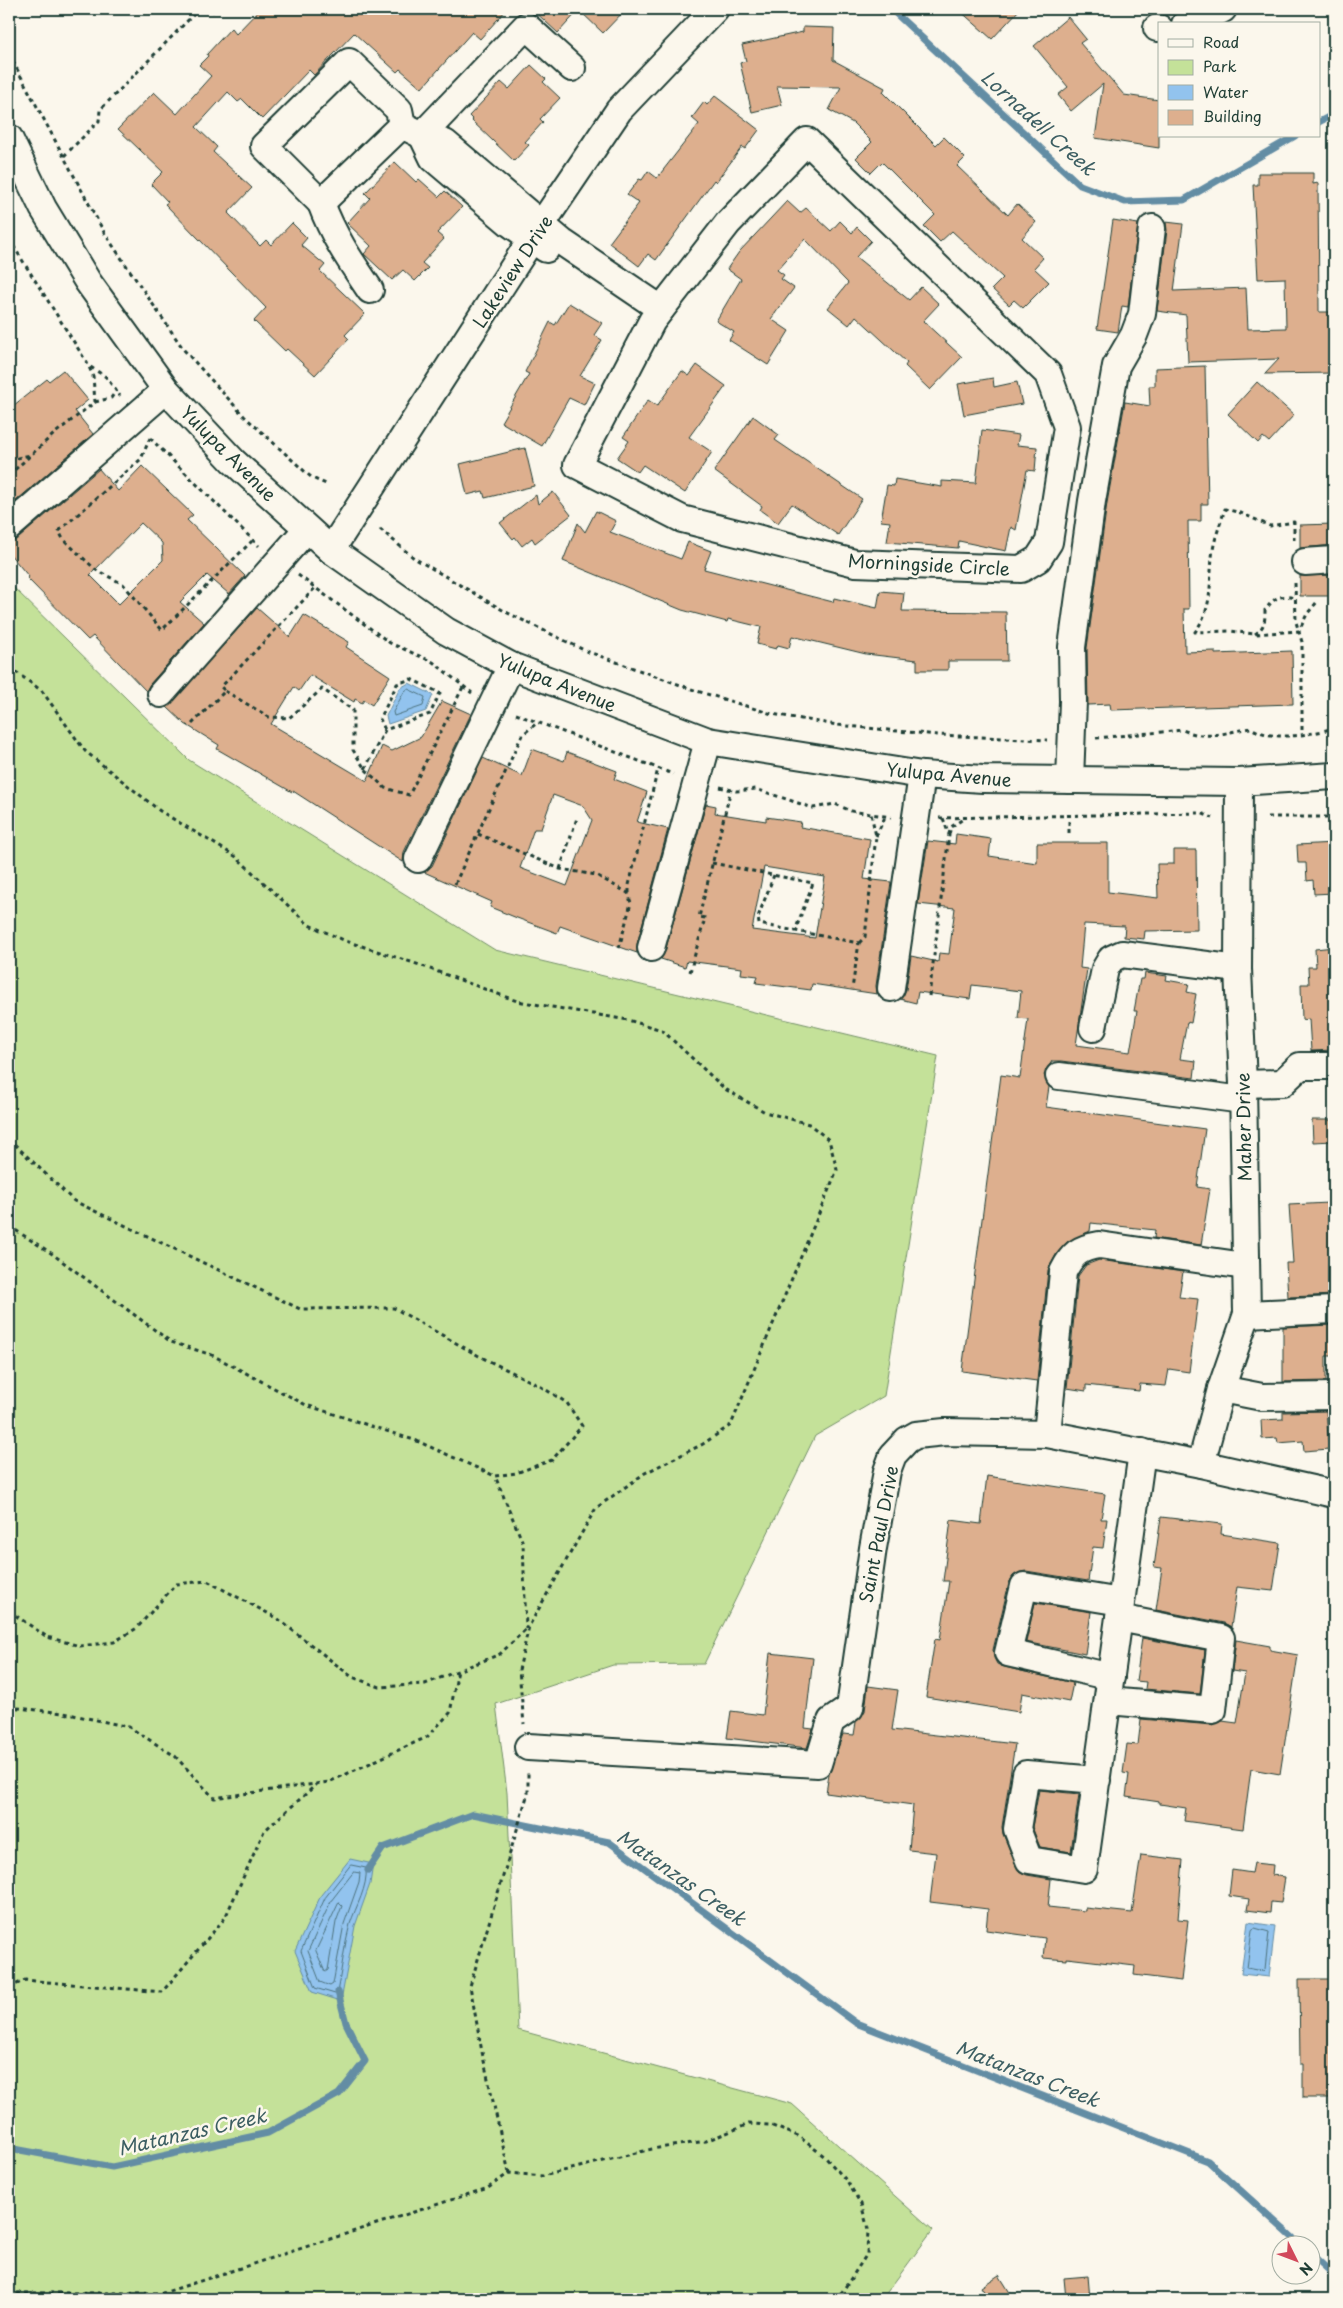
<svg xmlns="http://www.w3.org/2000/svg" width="1343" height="2308" font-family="'Playpen Sans',sans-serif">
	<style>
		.green { fill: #c4e199; stroke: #728f66 }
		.water { fill: #92c3ee; stroke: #648da4 }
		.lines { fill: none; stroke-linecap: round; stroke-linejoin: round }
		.shore { stroke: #4d737e; stroke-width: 1 }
		.stream { stroke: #648da4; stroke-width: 7 }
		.building { fill: #ddaf8e; stroke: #1f3d34; fill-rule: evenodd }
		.minor-casing { stroke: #1f3d34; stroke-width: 30 }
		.path { stroke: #1f3d34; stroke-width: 3; stroke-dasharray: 4 4; stroke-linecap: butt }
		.minor { stroke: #fbf7ec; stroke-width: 26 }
		.labels { text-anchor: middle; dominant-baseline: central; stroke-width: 5; stroke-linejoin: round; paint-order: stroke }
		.street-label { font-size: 18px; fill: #1f3d34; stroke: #fbf7ec }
		.water-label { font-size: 19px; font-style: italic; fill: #3c5e62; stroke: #fbf7ec }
	</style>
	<rect width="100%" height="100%" fill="#fbf7ec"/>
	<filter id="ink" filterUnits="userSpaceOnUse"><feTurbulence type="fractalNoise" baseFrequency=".02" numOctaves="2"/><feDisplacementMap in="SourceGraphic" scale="10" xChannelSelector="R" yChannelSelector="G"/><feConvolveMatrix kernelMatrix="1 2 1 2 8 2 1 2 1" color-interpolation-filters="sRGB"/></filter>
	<g filter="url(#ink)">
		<polygon class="green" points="9,583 189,760 495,950 938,1056 884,1396 815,1436 704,1664 613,1665 496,1704 507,1793 518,2030 792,2104 933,2230 882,2299 9,2299"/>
		<g class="water">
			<polygon points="409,683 433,695 426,711 388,724 386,716 400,688"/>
			<polygon points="350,1859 373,1864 370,1884 355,1926 341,2001 312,1992 295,1951 321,1895"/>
			<polygon points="1248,1922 1275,1926 1269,1977 1241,1974"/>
		</g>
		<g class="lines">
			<g class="shore">
				<polygon points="408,689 425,697 423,706 394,716 393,712 404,692"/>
				<path d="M351,1865L366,1868C368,1887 356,1906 350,1924C344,1945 342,1970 337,1992L335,1994L315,1988L301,1951L325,1898Z"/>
				<polygon points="354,1872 360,1873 359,1882 344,1924 333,1984 330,1986 320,1982 308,1951 331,1901"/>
				<polygon points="339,1903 342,1906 336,1922 328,1970 325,1972 316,1951"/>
				<polygon points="1255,1928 1269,1932 1265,1969 1263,1971 1247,1968 1252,1930"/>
			</g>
			<g class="stream">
				<polyline points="891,9 1080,185 1125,202 1184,200 1295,136"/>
				<polyline points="1319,122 1334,114"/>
				<polyline points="368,1870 383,1848 473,1814 609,1842 856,2023 1208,2161 1302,2246"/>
				<polyline points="9,2148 112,2167 268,2133 339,2094 365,2061 346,2023 338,1992"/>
				<polyline points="1310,2253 1334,2275"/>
			</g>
		</g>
		<g class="building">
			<polygon points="260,9 507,9 480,39 472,32 422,88 400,69 397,72 354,33 314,75 309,70 262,119 242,99 238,102 228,92 196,127 217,147 213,152 252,188 228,213 260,246 266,240 271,245 292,223 307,238 301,245 325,265 320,271 365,314 345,335 349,339 315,375 287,349 285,351 254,321 266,308 165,204 168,202 151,184 163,172 118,129 154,92 177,114 211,76 199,65 208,56 207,54 231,28 236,34"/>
			<polygon points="532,9 626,9 603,33 579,10 558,33"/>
			<polygon points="958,9 1020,9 992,39"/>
			<polygon points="1068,17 1086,39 1080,43 1124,95 1159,100 1159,148 1095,138 1103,84 1071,111 1058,95 1068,87 1034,46"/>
			<polygon points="803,27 834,28 833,60 885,88 883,92 936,145 944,137 965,158 957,166 1008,215 1017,204 1036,222 1022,238 1043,258 1034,268 1049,282 1023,308 1014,300 1009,305 992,289 1003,278 952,231 940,242 924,226 935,215 882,162 871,173 856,158 872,142 853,123 829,110 841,87 777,86 782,105 752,112 740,63 746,61 742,45 803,32"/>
			<polygon points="531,65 546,79 543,82 560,98 540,119 543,122 525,142 529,145 514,161 472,121 473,120 469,116 501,82 509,89"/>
			<polygon points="715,96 759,130 745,149 742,147 716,182 714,180 656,260 648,254 639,266 609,243 639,203 627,195 639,179 642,180 648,171 657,178 699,124 692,118 704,102 707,105"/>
			<polygon points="395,162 416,182 419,179 439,197 445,191 462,207 437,233 444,239 422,263 428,268 415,281 403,270 392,280 364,254 371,246 347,223 370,198 365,193"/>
			<polygon points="1258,173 1313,173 1313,184 1318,183 1319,312 1334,312 1334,373 1265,374 1279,359 1188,362 1186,315 1157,311 1167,230 1166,222 1183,224 1174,291 1246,288 1248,329 1286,328 1285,278 1258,279 1253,185 1258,185"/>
			<polygon points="787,201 800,213 806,208 831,231 840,221 852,233 857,227 871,241 856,257 909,300 921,287 939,304 923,321 962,357 930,390 905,366 907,363 856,316 849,325 828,308 848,283 805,239 777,270 784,275 781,279 794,288 771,319 789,331 768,365 729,340 734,332 716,321 741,279 727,269 739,252"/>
			<polygon points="1113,220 1138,224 1128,307 1122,306 1118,332 1097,329"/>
			<polygon points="569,303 602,323 594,335 602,340 580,376 595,383 584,405 569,398 542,446 501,422 529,374 525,372 550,322 555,325"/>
			<polygon points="697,365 726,386 689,437 712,452 685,493 643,465 638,472 617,458 629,441 623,437 648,400 657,406 682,371 689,376"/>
			<polygon points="1205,366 1208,504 1201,504 1201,521 1188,521 1189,609 1184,609 1185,652 1215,651 1215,654 1292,651 1293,704 1111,710 1110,704 1088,705 1087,648 1107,503 1125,402 1150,406 1149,386 1155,386 1155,368"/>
			<polygon points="63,370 88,400 75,411 93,434 9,507 9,409 47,379 49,381"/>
			<polygon points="993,378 994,387 1017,382 1022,404 964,415 958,384"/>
			<polygon points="1257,382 1294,415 1269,442 1263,437 1258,443 1228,414"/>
			<polygon points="753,416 779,435 775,440 862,499 838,535 792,504 778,523 760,510 762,506 714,471"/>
			<polygon points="982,430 1019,435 1017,445 1037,447 1035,471 1027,470 1016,530 1011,527 1006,551 959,541 958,548 887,542 890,522 881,521 887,485 894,486 895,479 942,487 942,481 976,483"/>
			<polygon points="525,448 534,486 485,498 483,491 467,495 460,464"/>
			<path d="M142,466L193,515L187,520L245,576L229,594L207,575L180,602L204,623L150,684L146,691L93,636L88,640L27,578L29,577L9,553V542L19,538L99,469L118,491ZM141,523L162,543L163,560L119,604L90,575Z"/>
			<polygon points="553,492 571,515 535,543 532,538 522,546 515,537 513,539 500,523 536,495 538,504"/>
			<polygon points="596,511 616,521 610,532 681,559 688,542 711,551 704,569 833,602 834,598 877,608 880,591 904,593 902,611 1006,612 1007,661 948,661 948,670 917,670 917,660 866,654 792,636 789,648 778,645 776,649 757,644 761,627 728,619 727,622 682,610 563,561 578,523 585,532"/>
			<polygon points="1334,524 1334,545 1300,548 1300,525"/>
			<polygon points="1334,575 1334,596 1300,596 1300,576"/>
			<polygon points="257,608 290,637 304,615 349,642 346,647 390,676 372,705 364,700 362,703 355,699 354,702 310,675 299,691 294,687 271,724 367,781 382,746 392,751 421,737 442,701 471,714 404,852 403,862 293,791 292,792 217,749 219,745 185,724 167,707"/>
			<path d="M532,749L564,761L567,752L617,771L614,779L647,792L637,822L668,829L637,944V953L560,926L557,933L517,918L490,907L492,902L424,872L432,866L483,758L522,776ZM553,795L583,806L592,820L567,886L520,868L534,829H541Z"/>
			<path d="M706,804L716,806L715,813L766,821V817L801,822L800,827L870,839L864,879L891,882L876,986L877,994L812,984L811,990L756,983L758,976L741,974L742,968L687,961L685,967L661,959L665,952ZM764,867L825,877L815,938L752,930Z"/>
			<polygon points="956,834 991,839 989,856 1037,863 1037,843 1108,843 1108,892 1158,898 1157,864 1174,864 1174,850 1196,850 1197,930 1145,931 1144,939 1124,937 1125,926 1084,924 1080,968 1087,969 1076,1045 1130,1052 1137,1011 1134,1011 1140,979 1144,979 1145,973 1167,976 1166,980 1189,984 1187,992 1196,994 1191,1023 1187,1022 1180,1059 1196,1061 1194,1078 1061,1061 1052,1061 1044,1075 1049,1087 1046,1107 1205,1129 1197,1187 1210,1189 1201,1245 1154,1238 1155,1230 1091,1223 1090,1231 1067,1242 1057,1253 1048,1270 1037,1381 962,1371 1001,1075 1020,1078 1028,1019 1018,1018 1021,991 972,985 970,999 918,992 916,1003 900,999 906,990 911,956 938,962 939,953 949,954 955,908 918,904 928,841 955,844"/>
			<polygon points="1334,843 1334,893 1314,894 1313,880 1307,881 1306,863 1298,863 1297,845"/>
			<polygon points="1334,947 1334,1050 1311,1051 1309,1019 1302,1020 1301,984 1309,984 1308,967 1316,967 1315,949"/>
			<polygon points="1312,1120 1334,1120 1334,1141 1313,1142"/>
			<polygon points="1329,1203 1329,1206 1334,1206 1334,1295 1288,1297 1286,1263 1293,1263 1289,1205"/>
			<polygon points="1099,1260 1183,1272 1179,1297 1198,1299 1189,1372 1169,1369 1166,1386 1140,1384 1139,1391 1086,1385 1086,1391 1067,1388 1078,1276 1086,1265"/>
			<polygon points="1334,1325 1334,1356 1326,1356 1326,1381 1283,1382 1283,1327"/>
			<polygon points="1326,1411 1329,1449 1304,1451 1303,1441 1278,1443 1277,1438 1262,1439 1261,1420 1283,1419 1283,1412"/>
			<polygon points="987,1476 1105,1494 1101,1519 1107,1519 1103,1548 1093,1547 1088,1581 1026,1571 1020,1572 1013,1576 1009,1583 993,1650 994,1658 997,1664 1004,1667 1073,1683 1069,1702 1022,1693 1019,1712 926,1697 935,1639 940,1640 949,1581 943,1581 951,1520 981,1524"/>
			<polygon points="1161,1517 1222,1524 1221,1534 1280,1543 1273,1591 1237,1587 1231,1627 1224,1623 1156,1610 1162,1568 1154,1567"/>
			<polygon points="1035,1603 1091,1612 1085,1654 1026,1642"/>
			<polygon points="1142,1638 1205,1650 1200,1694 1145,1689 1146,1682 1136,1681"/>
			<polygon points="1236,1640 1270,1646 1270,1650 1298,1655 1280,1774 1251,1769 1243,1829 1184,1821 1186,1808 1160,1804 1160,1802 1126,1797 1129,1774 1123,1773 1127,1744 1138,1745 1141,1719 1212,1725 1222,1721 1237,1723 1245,1673 1232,1671"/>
			<polygon points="770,1653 813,1658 805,1728 813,1729 807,1748 727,1738 731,1711 763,1715"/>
			<polygon points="868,1686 898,1690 892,1730 1015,1744 1002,1827 1003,1834 1019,1871 1027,1875 1051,1879 1048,1907 1085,1911 1085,1908 1132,1913 1141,1855 1183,1860 1178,1919 1188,1920 1181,1981 1134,1975 1135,1966 1067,1958 1067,1960 1043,1958 1045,1938 986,1930 988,1909 930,1902 936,1853 909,1850 913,1805 826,1793 829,1774 843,1734 854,1735 856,1722 865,1711"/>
			<polygon points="1039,1790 1079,1794 1071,1852 1040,1847 1032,1827"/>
			<polygon points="1254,1863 1273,1865 1272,1875 1285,1877 1281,1903 1271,1902 1270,1913 1247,1910 1249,1899 1229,1896 1232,1870 1252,1873"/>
			<polygon points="1299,1979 1334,1979 1334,2098 1303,2098 1303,2064 1300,2064"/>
			<polygon points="999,2275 1014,2299 989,2299 981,2287"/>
			<polygon points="1088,2276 1090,2299 1066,2299 1064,2278"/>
		</g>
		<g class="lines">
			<g class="minor-casing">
				<g id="minor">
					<polyline points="1185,24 1201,21 1223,9"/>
					<polyline points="1157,28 1159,28"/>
					<polyline points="402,125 399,110 349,62 264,146 321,203 402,125 422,135 445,143 562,242 661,309"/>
					<polyline points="422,135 433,158 511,224 546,249"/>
					<polyline points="422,135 526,26 572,68"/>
					<polyline points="9,138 43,208 88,282 166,390 233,461 331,550 446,631 511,666 708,741 922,775 983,779 1239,782 1334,776"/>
					<polygon points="807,141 1048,374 1067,427 1049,542 1038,559 1021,569 855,563 682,519 577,465 652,321 728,223"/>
					<path d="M321,203C333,236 351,262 370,290"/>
					<polyline points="9,527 166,390"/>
					<polyline points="331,550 531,240 619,110 715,9"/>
					<polyline points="1305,562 1334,560"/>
					<polyline points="161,694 307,529"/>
					<polyline points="1070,780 1073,701 1072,647 1092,501 1116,366 1134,335 1142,314 1152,228"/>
					<polyline points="418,859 511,666"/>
					<polyline points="651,948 708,741"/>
					<polyline points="891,988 922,775"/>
					<polyline points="1093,1028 1105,969 1111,959 1122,954 1238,969"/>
					<polyline points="1059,1076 1243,1100"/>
					<polyline points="1243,1084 1282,1083 1300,1066 1334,1066"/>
					<polyline points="1247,1314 1334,1310"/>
					<polyline points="1221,1389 1262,1397 1334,1396"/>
					<path d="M1047,1434L1063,1272C1072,1254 1079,1248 1099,1245L1245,1266"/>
					<polyline points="1201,1464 1221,1389 1247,1314 1243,1084 1238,969 1239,782"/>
					<polyline points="1111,1677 1008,1653 1024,1586 1121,1602"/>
					<polyline points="1108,1701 1213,1710 1221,1638 1119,1618"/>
					<polyline points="528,1747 818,1764 831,1721 850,1708 873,1548 887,1471 893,1455 907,1440 916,1435 945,1432 1047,1434 1201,1464 1334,1494"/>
					<polyline points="1097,1780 1026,1774 1017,1829 1029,1860 1084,1869 1142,1452"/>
				</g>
			</g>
			<g class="path">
				<polyline points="204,9 214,11"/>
				<polyline points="9,54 105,234 184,350 244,416 312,478 326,484"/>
				<polyline points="64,156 99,121 100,110 199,9"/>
				<polyline points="9,239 89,366 106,377 120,396"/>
				<polyline points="95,402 111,398 117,390"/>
				<polyline points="150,438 259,546"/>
				<polyline points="150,438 141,459 59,531 63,539 96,570 123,584 162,630 252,541"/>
				<polyline points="9,460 30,455"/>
				<polyline points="9,475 54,434 95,402 93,376 89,367"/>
				<polyline points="380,529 414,558 506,612 586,651 697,691 772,714 837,725 938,735 1047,740"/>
				<path d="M1294,540V522L1270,526L1241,513L1225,509C1220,525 1213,542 1212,558C1209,587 1213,607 1195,632L1231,631L1255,634L1299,631L1307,614L1317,602"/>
				<polyline points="298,575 390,643 433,662 472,693"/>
				<polyline points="1295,583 1296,622 1302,642 1302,734"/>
				<path d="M1255,634C1265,627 1265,621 1265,610C1276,596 1279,595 1296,598"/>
				<polyline points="9,667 42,691 85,751 160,811 235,856 309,925 346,941 414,963 517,1001 628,1020 662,1030 725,1089 765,1112 809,1124 829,1140 837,1170 731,1425 703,1444 645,1473 596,1508 529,1626 519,1670 524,1724"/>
				<polyline points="225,691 269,717 289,718 322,689 353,710 353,750 365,769 385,788 409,795 463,687"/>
				<polyline points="516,714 673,774"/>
				<polyline points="192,724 225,691 221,687 316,587"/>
				<path d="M1096,738L1183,730C1208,741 1225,732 1251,728C1274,742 1309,735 1334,728"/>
				<polyline points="365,769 385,730 430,714 440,693 411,679 397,684 380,719 385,730"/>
				<polyline points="720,787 736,791 756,789 813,808 835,804 851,811 891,817"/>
				<polyline points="1268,817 1334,817"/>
				<polyline points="939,818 1201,813 1213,818"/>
				<polyline points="1069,833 1069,816"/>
				<polyline points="478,834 560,869 596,875 628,893 631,903 619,948"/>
				<polyline points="949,834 951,827 963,819"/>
				<polyline points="876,836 885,817"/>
				<polyline points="712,863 813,883 795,931"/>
				<polyline points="560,869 577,818"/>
				<polyline points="774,875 758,917 759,924 859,943 852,989"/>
				<polyline points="455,884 522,735 537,723"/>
				<polyline points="629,893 629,885 658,769"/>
				<polyline points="859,943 865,937 876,836 871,814"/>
				<polyline points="690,972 705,918 699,917 731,789"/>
				<polyline points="929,996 949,835 943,818"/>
				<polyline points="9,1139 74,1201 300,1309 394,1308 479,1356 540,1386 567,1403 582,1426 552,1460 516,1473 495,1476 523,1543 526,1629"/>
				<polyline points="9,1226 51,1253 171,1342 212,1355 306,1405 417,1441 495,1476"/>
				<polyline points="9,1611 47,1637 80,1646 114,1642 137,1628 176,1584 207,1581 277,1618 352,1677 380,1687 425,1684 500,1654 527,1628"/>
				<polyline points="9,1707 64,1713 129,1727 175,1756 214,1798 329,1782 427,1737 450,1713 458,1670"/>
				<polyline points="9,1988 25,1980 162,1992 225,1918 264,1831 317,1784"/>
				<polyline points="509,2173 482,2052 470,1986 528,1793 528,1772"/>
				<polyline points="9,2293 163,2293 488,2188 509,2173 543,2176 652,2149 706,2141 749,2124 770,2125 798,2136 824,2156 847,2181 861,2204 868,2229 867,2254 842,2292 833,2299"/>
			</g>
			<use href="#minor" class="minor"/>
		</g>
	</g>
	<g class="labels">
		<g class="street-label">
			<text transform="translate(512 271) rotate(-57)">Lakeview Drive</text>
			<text transform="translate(229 453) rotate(45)">Yulupa Avenue</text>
			<text transform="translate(929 564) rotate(3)">Morningside Circle</text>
			<text transform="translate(557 682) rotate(22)">Yulupa Avenue</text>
			<text transform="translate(949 774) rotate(5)">Yulupa Avenue</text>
			<text transform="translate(1243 1127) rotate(-91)">Maher Drive</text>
			<text transform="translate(878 1534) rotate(-79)">Saint Paul Drive</text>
		</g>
		<g class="water-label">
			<text transform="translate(1039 122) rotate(42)">Lornadell Creek</text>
			<text transform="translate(682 1877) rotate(35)">Matanzas Creek</text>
			<text transform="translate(1028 2073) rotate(21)">Matanzas Creek</text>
			<text transform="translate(192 2131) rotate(-13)">Matanzas Creek</text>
		</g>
	</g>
	<rect width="1343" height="2308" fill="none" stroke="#fbf7ec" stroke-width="30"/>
	<rect x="15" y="15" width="1313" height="2278" fill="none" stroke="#1f3d34" stroke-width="2" filter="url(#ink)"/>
	<rect x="1158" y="22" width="162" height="115" fill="#fbf7ec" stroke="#a3ada2"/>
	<rect x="1168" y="39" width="25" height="8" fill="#fbf7ec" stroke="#a3ada2"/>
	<text x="1203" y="48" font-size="15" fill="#1f3d34">Road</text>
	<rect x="1168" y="60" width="25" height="15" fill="#c4e199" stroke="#a3ada2"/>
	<text x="1203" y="72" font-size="15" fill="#1f3d34">Park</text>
	<rect x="1168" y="85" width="25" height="15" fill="#92c3ee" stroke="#a3ada2"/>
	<text x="1203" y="98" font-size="15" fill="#1f3d34">Water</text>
	<rect x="1168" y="110" width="25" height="15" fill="#ddaf8e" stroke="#a3ada2"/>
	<text x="1203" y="122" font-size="15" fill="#1f3d34">Building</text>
	<g transform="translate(1296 2260) rotate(132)"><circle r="24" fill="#fbf7ec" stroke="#a3ada2"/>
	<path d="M0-4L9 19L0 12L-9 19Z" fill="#d1495b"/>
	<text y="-8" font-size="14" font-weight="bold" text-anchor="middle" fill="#1f3d34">N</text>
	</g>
</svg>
